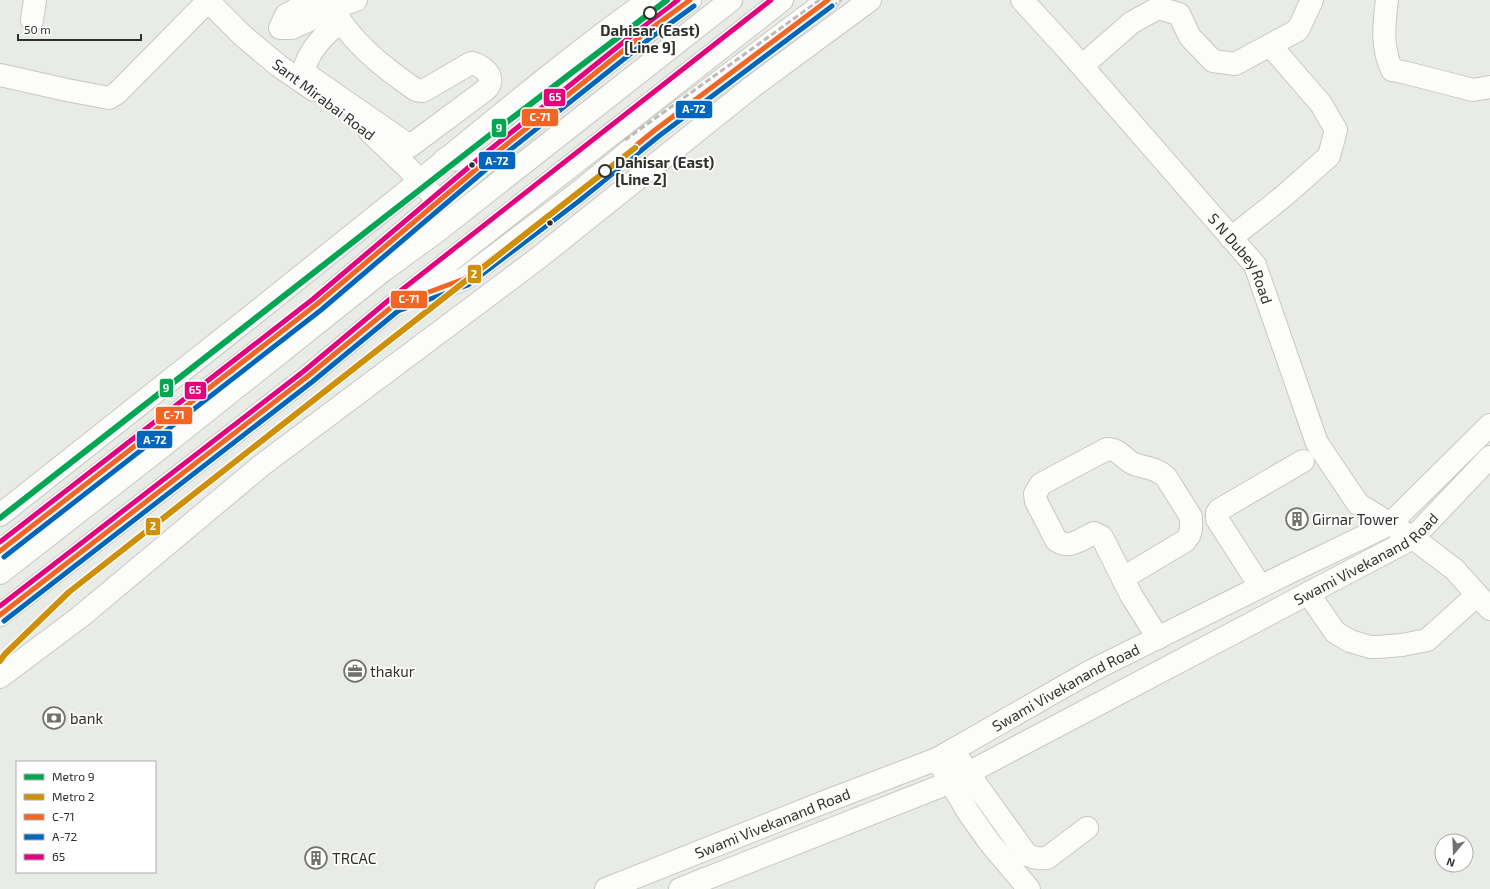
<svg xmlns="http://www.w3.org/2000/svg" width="1490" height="889" font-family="'Exo 2',sans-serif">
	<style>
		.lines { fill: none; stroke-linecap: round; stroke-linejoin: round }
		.minor-casing { stroke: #c7c9c5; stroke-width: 24 }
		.major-casing { stroke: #c7c9c5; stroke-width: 24 }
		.highway-casing { stroke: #c7c9c5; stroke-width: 24 }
		.minor { stroke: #fcfcfb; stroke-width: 22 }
		.major { stroke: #fcfcfb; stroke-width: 22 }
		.highway { stroke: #fcfcfb; stroke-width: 22 }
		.rail { stroke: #bbb; stroke-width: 3; stroke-dasharray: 6 3; stroke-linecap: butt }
		.bus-1-casing { stroke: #fff; stroke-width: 8 }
		.bus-2-casing { stroke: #fff; stroke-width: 8 }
		.bus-3-casing { stroke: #fff; stroke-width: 8 }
		.bus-1 { stroke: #f26522; stroke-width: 5 }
		.bus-2 { stroke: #0065bd; stroke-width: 5 }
		.bus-3 { stroke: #e5007d; stroke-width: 5 }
		.metro-1-casing { stroke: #fff; stroke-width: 9 }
		.metro-2-casing { stroke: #fff; stroke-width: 9 }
		.metro-1 { stroke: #00a651; stroke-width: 6 }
		.metro-2 { stroke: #cf8f09; stroke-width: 6 }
		.stop-dot { fill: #fff; stroke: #2f312d; stroke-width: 2 }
		.bus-dot { fill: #2f312d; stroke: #fff; stroke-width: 1.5 }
		.labels { text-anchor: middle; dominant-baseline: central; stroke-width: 3.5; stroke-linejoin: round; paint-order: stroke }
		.stop-label { font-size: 15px; font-weight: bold; fill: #2f312d; stroke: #fff }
		.street-label { font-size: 15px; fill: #2f312d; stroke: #fff }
		.poi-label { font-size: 15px; fill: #2f312d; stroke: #fff; text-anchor: start }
		.line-badge { stroke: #fff; stroke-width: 1.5 }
		.badge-label { font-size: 11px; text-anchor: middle; font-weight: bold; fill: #fff }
	</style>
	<rect width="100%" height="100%" fill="#e9ebe6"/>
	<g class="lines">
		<g class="minor-casing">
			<g id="minor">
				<polyline points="207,0 242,35 279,66 314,90"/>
				<polyline points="314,0 286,15 280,28 292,28 344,4 356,0"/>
				<path d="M328,0C347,39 381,66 416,90L423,91L471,63C478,64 492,72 490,82C490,87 484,91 480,94L410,146L309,76L304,70C308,52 325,32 341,23"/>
				<path id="s1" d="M1022,0L1067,49L1255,265L1317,443L1358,504L1413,538L1454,569L1490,609"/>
				<path d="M1387,0C1384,26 1381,46 1392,70L1407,73L1473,90L1490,87"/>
				<polyline points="32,20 35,0"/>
				<polyline points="1082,66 1131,23 1158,8 1179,14 1190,37 1213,61 1235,64 1298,30 1312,0"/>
				<polyline points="0,75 67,90 109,98 117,93 126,84 208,1"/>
				<polyline points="370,132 408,168 438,201"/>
				<polyline points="1231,238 1284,196 1329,156 1336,130 1321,104 1270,45"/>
				<path d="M0,515C134,410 268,303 401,196C483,130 563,61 649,0"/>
				<path d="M1123,578L1185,541L1189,536L1191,529V517L1166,477C1157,468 1145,468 1134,464C1123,459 1120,449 1107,449L1041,484L1035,494L1036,501L1056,540C1068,550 1082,539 1094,533L1102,537L1131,595L1158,638"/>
				<polyline points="1260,586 1217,519 1217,513 1219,510 1303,461"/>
				<polyline points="1308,593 1335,632 1350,641 1370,647 1378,647 1402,645 1427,640 1477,595"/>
				<polyline points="0,677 80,617 262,465 537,259 752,87 870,0"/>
				<path d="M953,750L968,773L1027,855C1035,858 1039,859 1047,858L1087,828"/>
				<polyline points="937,759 968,812 990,843 1029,889"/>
			</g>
		</g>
		<g class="major-casing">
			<g id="major">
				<path id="s2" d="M606,889L827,801L937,759L1091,671L1290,572L1390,524L1490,425"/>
				<path id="s3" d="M680,889L951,782L1413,538L1490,457"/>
			</g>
		</g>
		<g class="highway-casing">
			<g id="highway">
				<polyline points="445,159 486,161"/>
				<path d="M333,291C451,192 566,91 690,0"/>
				<polyline points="415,298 464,279 575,195 655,130 828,0"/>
				<polyline points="0,551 277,336"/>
				<polyline points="0,573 164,445 385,269 436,232 731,0"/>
				<polyline points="0,615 308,376 394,305 782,0"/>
			</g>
		</g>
		<use href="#minor" class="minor"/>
		<use href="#major" class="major"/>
		<use href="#highway" class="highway"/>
		<g class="rail">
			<polyline points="625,140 820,0"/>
			<polyline points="635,148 841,0"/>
		</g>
		<g class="bus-1-casing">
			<g id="bus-1">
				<polyline points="0,551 317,304 486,161 645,33 690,0"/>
				<polyline points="0,615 308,376 394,305 464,279 575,195 655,130 828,0"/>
			</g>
		</g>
		<g class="bus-2-casing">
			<g id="bus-2">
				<polyline points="4,557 321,310 490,166 649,39 694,6"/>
				<polyline points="4,621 312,382 398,311 468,285 579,201 659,136 832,6"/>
			</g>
		</g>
		<g class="bus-3-casing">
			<g id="bus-3">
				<polyline points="0,542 313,299 482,156 641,28 678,0"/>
				<polyline points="0,606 304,371 390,299 771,0"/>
			</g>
		</g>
		<use href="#bus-1" class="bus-1"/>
		<use href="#bus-2" class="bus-2"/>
		<use href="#bus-3" class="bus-3"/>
		<g class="metro-1-casing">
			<polyline id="metro-1" points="0,518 486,138 667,0"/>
		</g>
		<g class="metro-2-casing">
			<polyline id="metro-2" points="0,661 5,654 69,592 635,148"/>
		</g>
		<use href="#metro-1" class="metro-1"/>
		<use href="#metro-2" class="metro-2"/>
	</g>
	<defs>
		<g id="building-ring" transform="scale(1.15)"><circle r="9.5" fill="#fff" stroke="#70726e" stroke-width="1.5"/><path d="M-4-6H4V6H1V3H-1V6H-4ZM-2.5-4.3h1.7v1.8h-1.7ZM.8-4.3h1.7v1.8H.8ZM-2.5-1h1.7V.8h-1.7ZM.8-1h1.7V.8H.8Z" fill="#70726e"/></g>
		<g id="office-ring" transform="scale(1.15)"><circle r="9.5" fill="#fff" stroke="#70726e" stroke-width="1.5"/><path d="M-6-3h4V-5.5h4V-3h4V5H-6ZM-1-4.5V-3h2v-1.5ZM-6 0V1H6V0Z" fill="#70726e"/></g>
		<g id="bank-ring" transform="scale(1.15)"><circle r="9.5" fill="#fff" stroke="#70726e" stroke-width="1.5"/><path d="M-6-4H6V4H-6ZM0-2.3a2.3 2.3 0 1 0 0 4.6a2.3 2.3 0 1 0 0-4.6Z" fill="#70726e"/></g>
	</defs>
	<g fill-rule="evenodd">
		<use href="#building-ring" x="1297" y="519"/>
		<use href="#office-ring" x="355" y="671"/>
		<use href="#bank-ring" x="54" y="718"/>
		<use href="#building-ring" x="316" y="858"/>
	</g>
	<g class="stop-dot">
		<circle cx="650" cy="13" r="6"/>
		<circle cx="605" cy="171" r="6"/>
	</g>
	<g class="bus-dot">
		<circle cx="472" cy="165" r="3.5"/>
		<circle cx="550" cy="223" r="3.5"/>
	</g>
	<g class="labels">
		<g class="stop-label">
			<text x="650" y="30">Dahisar (East)<tspan x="650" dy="17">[Line 9]</tspan></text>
			<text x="615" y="162" text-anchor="start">Dahisar (East)<tspan x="615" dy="17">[Line 2]</tspan></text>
		</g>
		<g class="street-label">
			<text transform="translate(324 99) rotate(37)">Sant Mirabai Road</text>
			<text stroke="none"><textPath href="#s1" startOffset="340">S N Dubey Road</textPath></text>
			<text stroke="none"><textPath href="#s3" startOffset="763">Swami Vivekanand Road</textPath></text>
			<text stroke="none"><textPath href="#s2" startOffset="503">Swami Vivekanand Road</textPath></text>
			<text stroke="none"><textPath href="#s2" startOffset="179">Swami Vivekanand Road</textPath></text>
		</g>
		<g class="poi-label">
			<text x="1312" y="519">Girnar Tower</text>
			<text x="370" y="671">thakur</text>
			<text x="70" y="718">bank</text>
			<text x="332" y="858">TRCAC</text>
		</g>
	</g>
	<g class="line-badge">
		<rect x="543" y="88" width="23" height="19" rx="4" fill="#e5007d"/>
		<rect x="675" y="100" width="38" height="19" rx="4" fill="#0065bd"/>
		<rect x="521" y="108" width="38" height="19" rx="4" fill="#f26522"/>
		<rect x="491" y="118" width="16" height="20" rx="4" fill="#00a651"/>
		<rect x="478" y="151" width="38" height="19" rx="4" fill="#0065bd"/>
		<rect x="467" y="264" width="15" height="20" rx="4" fill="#cf8f09"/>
		<rect x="390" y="290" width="38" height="19" rx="4" fill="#f26522"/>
		<rect x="159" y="378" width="15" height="20" rx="4" fill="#00a651"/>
		<rect x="184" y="381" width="23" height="19" rx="4" fill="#e5007d"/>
		<rect x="155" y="406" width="38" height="19" rx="4" fill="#f26522"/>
		<rect x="136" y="430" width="37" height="19" rx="4" fill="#0065bd"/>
		<rect x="145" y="517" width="16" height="19" rx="4" fill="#cf8f09"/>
	</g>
	<g class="badge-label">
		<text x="555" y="101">65</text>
		<text x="694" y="113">A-72</text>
		<text x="540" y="121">C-71</text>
		<text x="499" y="132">9</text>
		<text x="497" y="165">A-72</text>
		<text x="474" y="278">2</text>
		<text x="409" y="303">C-71</text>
		<text x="166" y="392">9</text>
		<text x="195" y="394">65</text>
		<text x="174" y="419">C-71</text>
		<text x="155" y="444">A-72</text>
		<text x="153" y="530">2</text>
	</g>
	<rect x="16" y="761" width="140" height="112" fill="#ffffff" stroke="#acadab"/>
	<rect x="24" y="774" width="20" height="6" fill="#00a651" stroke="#acadab"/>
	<text x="52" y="781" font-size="12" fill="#2f312d">Metro 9</text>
	<rect x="24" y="794" width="20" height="6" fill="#cf8f09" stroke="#acadab"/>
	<text x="52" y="801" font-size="12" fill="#2f312d">Metro 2</text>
	<rect x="24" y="814" width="20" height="6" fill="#f26522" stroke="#acadab"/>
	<text x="52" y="821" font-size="12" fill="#2f312d">C-71</text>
	<rect x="24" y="834" width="20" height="6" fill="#0065bd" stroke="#acadab"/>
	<text x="52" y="841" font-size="12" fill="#2f312d">A-72</text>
	<rect x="24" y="854" width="20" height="6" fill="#e5007d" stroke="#acadab"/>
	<text x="52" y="861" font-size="12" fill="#2f312d">65</text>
	<g transform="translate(1454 853) rotate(199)"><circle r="19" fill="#ffffff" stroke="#acadab"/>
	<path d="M0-3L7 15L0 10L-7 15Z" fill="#70726e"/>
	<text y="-6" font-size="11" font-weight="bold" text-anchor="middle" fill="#2f312d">N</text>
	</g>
	<path d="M18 34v6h123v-6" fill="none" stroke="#2f312d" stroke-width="2"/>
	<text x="24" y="34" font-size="12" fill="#2f312d" stroke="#ffffff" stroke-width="3" paint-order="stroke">50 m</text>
</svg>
